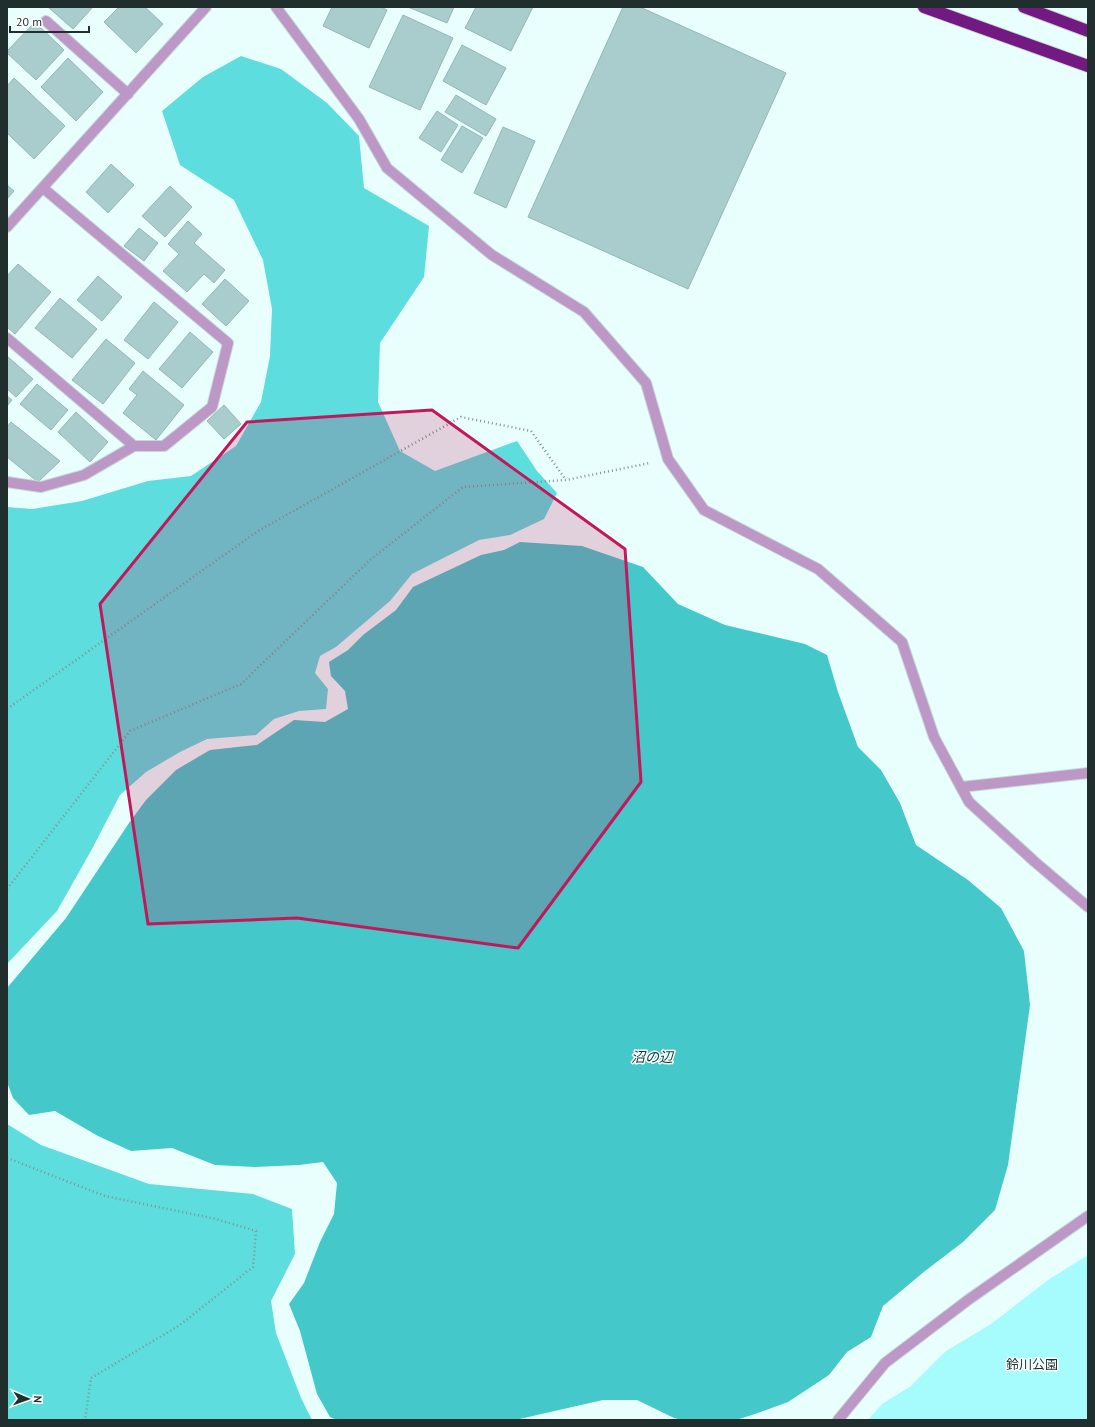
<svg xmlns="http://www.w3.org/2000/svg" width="1095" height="1427" font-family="'PT Sans','Noto Sans JP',sans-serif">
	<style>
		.green { fill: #a6fcfc }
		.forest { fill: #5ddddd }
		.water { fill: #44c8c9 }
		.building { fill: #a9cdcd; stroke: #93b6b6 }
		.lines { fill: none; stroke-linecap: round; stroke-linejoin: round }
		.lane-casing { stroke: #c5d9d9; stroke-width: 12 }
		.street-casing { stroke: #c5d9d9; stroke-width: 12 }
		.highway-casing { stroke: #c5d9d9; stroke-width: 14 }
		.path { stroke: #819393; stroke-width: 2.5; stroke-dasharray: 1 3; stroke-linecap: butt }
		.lane { stroke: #bd97c5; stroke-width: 10 }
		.street { stroke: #bd97c5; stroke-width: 10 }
		.highway { stroke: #721a82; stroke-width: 12 }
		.marked { fill: #c2185b; fill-opacity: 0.2; stroke: #c2185b; stroke-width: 3; stroke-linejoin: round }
		.labels { text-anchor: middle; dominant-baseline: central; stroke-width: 3; stroke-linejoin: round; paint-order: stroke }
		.park-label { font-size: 13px; fill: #1a3030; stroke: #fff }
		.water-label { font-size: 14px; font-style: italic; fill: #034242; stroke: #fff }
	</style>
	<rect width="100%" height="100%" fill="#e9fffe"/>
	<polygon class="green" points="1088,1255 1088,1420 868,1420 882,1404 911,1386 946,1351 991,1324 1048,1280"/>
	<g class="forest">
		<polygon points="241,56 281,69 327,103 359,136 364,188 429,226 424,277 380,343 378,402 400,451 435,471 517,441 537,471 557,493 544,519 510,535 479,540 412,574 390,601 336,647 320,656 315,673 328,689 326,709 299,711 274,719 256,735 207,739 180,752 146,772 120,795 92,849 57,911 7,964 7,507 32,509 82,501 148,481 191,476 236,446 261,402 270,356 272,309 263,260 234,200 180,165 162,111 203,77"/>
		<polygon points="7,1124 41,1145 149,1184 253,1194 292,1209 295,1254 271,1301 276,1333 301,1398 312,1420 7,1420"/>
	</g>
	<polygon class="water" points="520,542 582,546 643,567 678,604 725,625 805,644 827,655 838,692 858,747 881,770 900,803 916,845 968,880 1001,908 1024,951 1030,1005 1008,1165 995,1210 963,1242 925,1271 883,1306 871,1337 847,1352 829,1375 788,1402 755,1414 736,1420 682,1420 674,1418 637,1400 603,1400 515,1420 337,1420 330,1417 317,1394 300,1331 289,1304 304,1283 320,1242 334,1214 337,1183 323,1162 299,1165 255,1167 215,1165 172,1148 131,1151 98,1136 55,1111 29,1115 13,1098 7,1082 7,988 66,918 129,823 146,800 176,770 210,750 257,745 294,720 325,722 348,709 345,691 331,676 329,662 348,650 363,635 396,610 413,587 481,555 504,550"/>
	<g class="building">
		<polygon points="48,7 93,7 73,29"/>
		<polygon points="119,7 145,7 163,24 136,53 104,22"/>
		<polygon points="332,7 381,7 387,10 369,48 323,26"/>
		<polygon points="408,7 454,7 447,23"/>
		<polygon points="476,7 533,7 511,51 465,28"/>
		<polygon points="623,7 640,7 786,73 688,289 528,217"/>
		<polygon points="403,15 453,38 420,110 369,87"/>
		<polygon points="35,22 64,50 36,80 7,53 7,51"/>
		<polygon points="462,45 506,68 486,105 443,81"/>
		<polygon points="68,58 103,92 76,121 41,87"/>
		<polygon points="14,78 65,126 34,159 7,133 7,86"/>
		<polygon points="456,95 496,119 486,136 445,112"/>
		<polygon points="437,111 458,125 441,152 419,138"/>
		<polygon points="462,126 483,138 462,173 441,160"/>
		<polygon points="503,127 535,141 506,208 474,193"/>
		<polygon points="111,164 134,185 108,213 86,192"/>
		<polygon points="7,185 14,191 7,199"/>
		<polygon points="170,186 192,207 165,237 142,216"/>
		<polygon points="188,221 202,234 194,243 225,270 214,283 204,274 187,292 163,271 179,254 168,244"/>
		<polygon points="139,228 158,243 144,261 124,246"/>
		<polygon points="18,264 51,292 15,334 7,327 7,276"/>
		<polygon points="98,276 122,297 102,321 77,300"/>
		<polygon points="225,279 249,301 226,326 202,304"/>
		<polygon points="60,298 97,329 72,358 35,328"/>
		<polygon points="154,302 178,322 148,359 124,340"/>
		<polygon points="190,332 213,352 182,388 159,369"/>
		<polygon points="106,339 135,363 103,404 72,380"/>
		<polygon points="7,356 33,379 16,397 7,389"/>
		<polygon points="143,371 184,405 156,440 123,413 137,395 129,389"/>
		<polygon points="37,384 68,410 51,430 20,404"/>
		<polygon points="7,396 12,400 7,406"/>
		<polygon points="224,405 241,424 224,439 207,421"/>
		<polygon points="76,412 108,442 90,462 58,432"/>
		<polygon points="11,422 60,461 38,482 7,457 7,427"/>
	</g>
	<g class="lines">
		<g class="lane-casing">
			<g id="lane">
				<polyline points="46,21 128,94"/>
				<polyline points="7,338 134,446 164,446 212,407 228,343 43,188"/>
				<polyline points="7,482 41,487 84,475 134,446"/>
				<polyline points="961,787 1088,773"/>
				<polyline points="838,1420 885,1363 968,1300 1088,1216"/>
			</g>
		</g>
		<g class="street-casing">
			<g id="street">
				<polyline points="276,7 359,119 387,168 492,255 584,312 646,383 668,459 704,510 818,569 902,642 934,737 969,802 1035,862 1088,907"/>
				<polyline points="7,227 206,7"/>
			</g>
		</g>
		<g class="highway-casing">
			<g id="highway">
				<polyline points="924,7 1088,66"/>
				<polyline points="1024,7 1088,31"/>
			</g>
		</g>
		<g class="path">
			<polyline points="7,709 258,531 461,417 531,431 566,480"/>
			<polyline points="7,889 130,731 241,684 370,560 463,487 566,480 650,463"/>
			<polyline points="7,1158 105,1196 216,1219 256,1231 253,1267 180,1325 91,1378 85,1420"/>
		</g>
		<use href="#lane" class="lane"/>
		<use href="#street" class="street"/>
		<use href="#highway" class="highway"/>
	</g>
	<path class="marked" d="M432,410L625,549L641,782L518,948L297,918L148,924L100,604L247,422Z"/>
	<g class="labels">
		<g class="park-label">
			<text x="1032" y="1364">鈴川公園</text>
		</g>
		<g class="water-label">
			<text x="652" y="1057">沼の辺</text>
		</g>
	</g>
	<rect width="1095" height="1427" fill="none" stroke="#202e2e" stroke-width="16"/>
	<g transform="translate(28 1399) rotate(92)" stroke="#ffffff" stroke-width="3" paint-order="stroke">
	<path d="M0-3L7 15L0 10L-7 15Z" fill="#202e2e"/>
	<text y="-6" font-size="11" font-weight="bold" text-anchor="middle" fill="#202e2e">N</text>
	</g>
	<path d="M10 26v6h79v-6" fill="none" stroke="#202e2e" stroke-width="2"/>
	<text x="16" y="26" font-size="12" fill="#202e2e" stroke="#ffffff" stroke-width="3" paint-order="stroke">20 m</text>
</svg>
